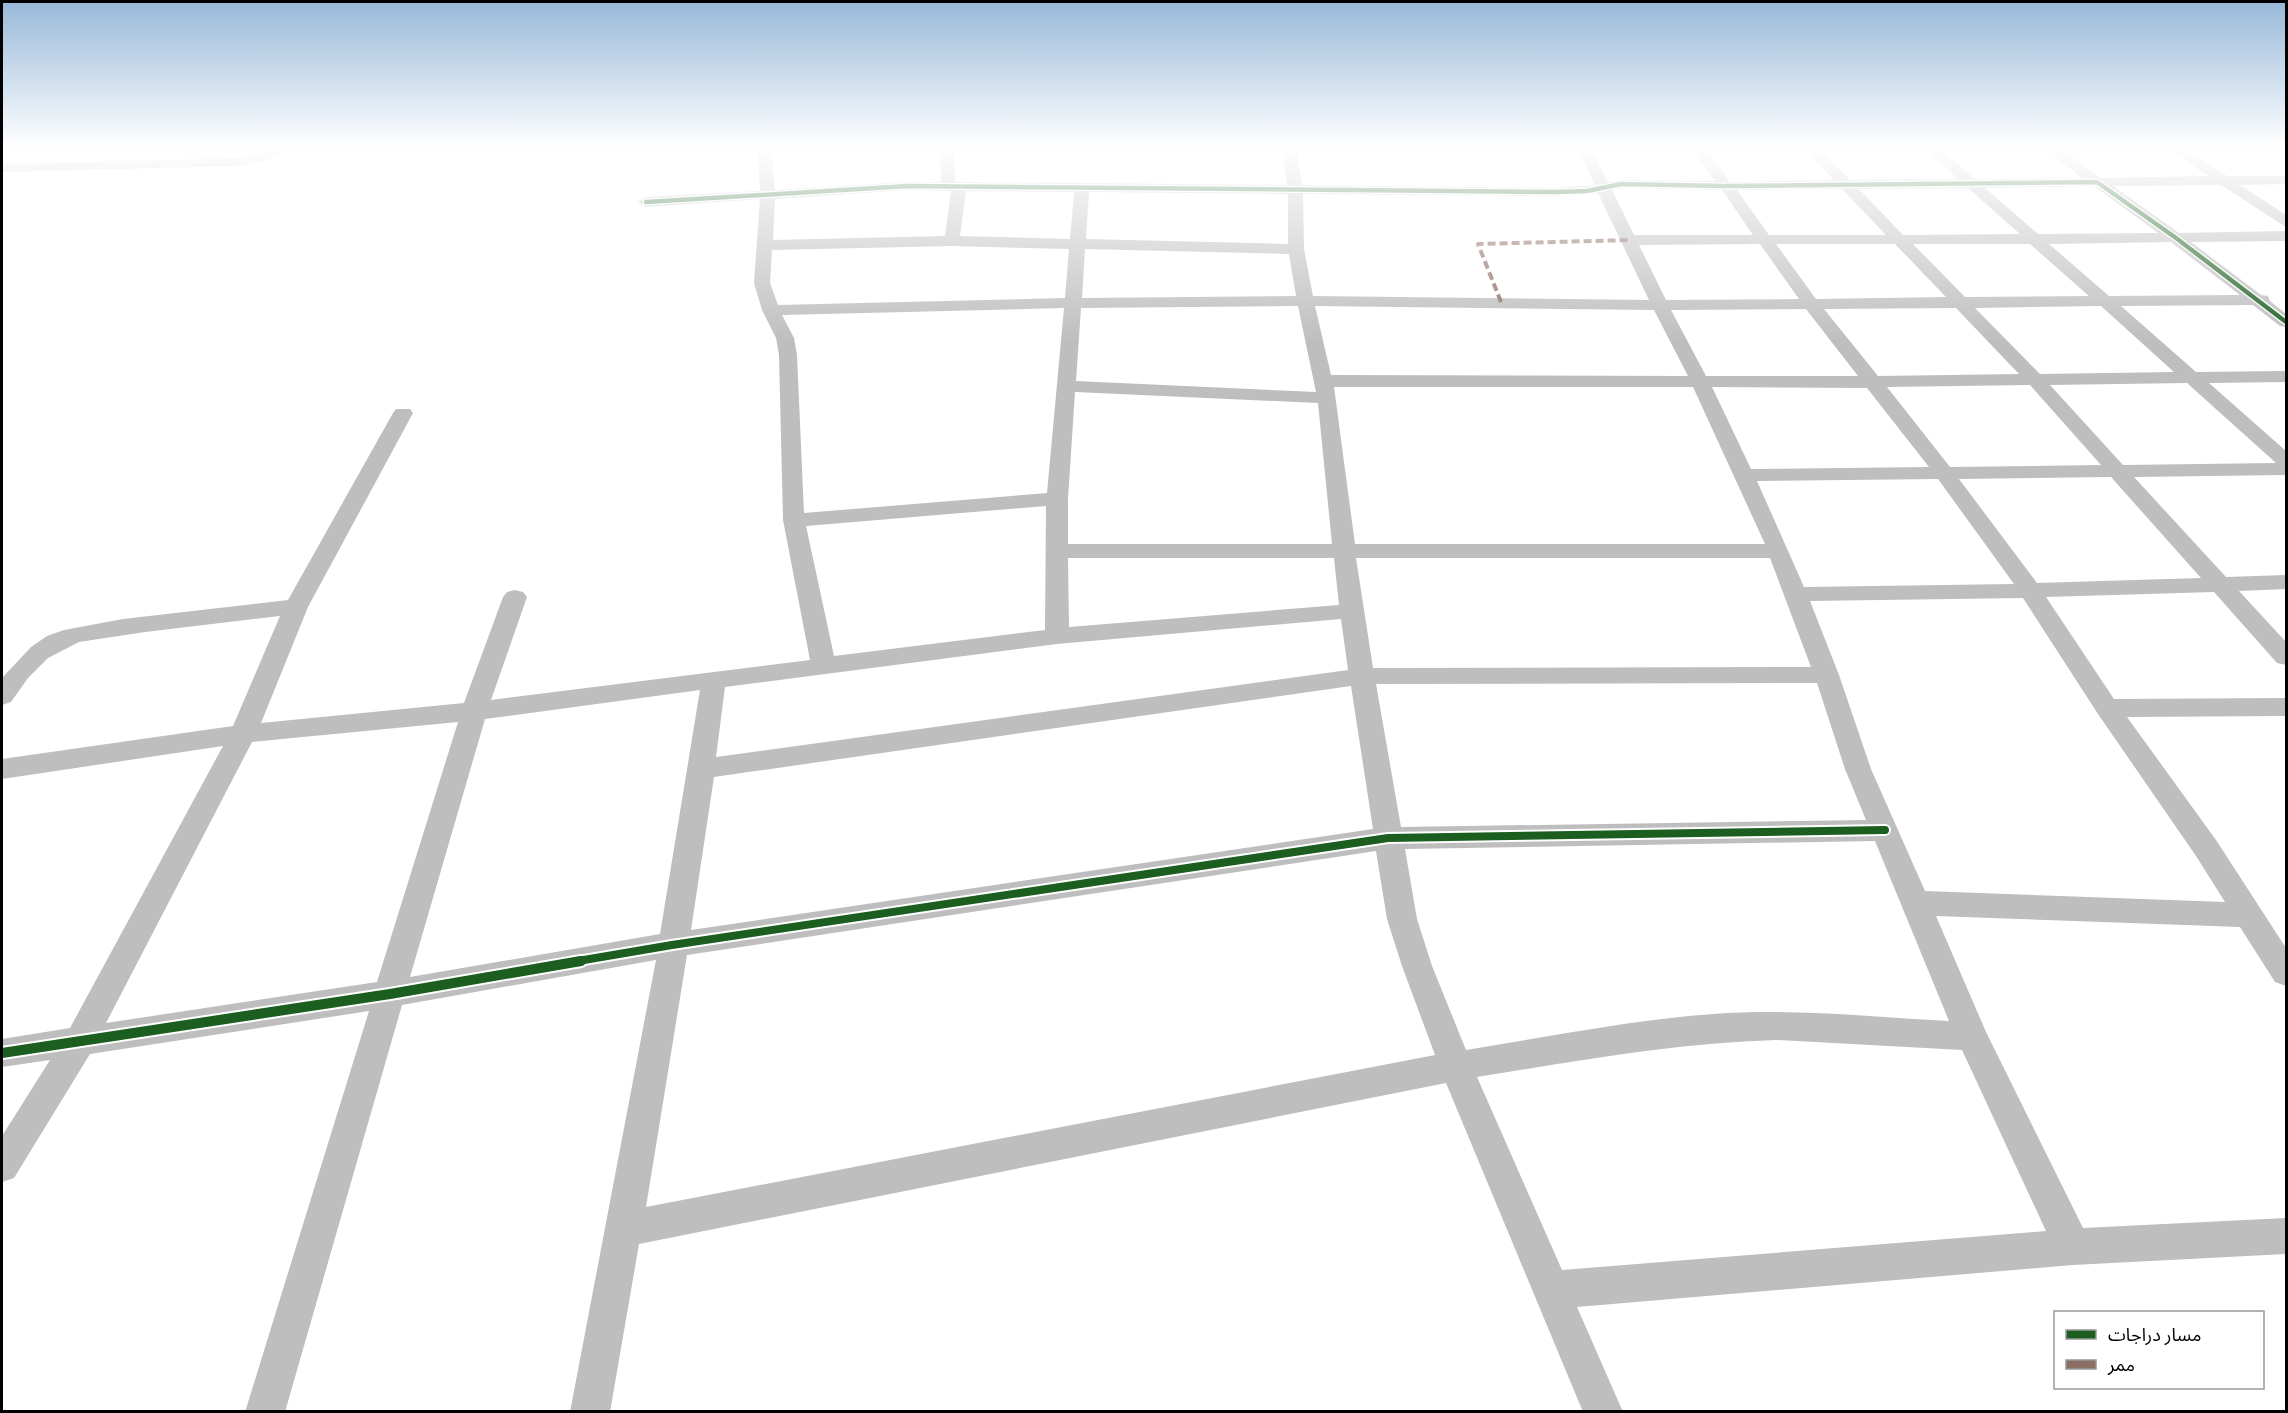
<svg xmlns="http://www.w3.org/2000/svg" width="2288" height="1413" font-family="Ubuntu,'Noto Sans Arabic',sans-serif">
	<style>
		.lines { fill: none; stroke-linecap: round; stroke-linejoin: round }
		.minor { fill: #bebebe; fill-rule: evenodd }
		.quiet { stroke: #8d6e63; stroke-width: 4; stroke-dasharray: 8 4; stroke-linecap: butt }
		.cycleway-far2-casing { stroke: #fff; stroke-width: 7 }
		.cycleway-far1-casing { stroke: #fff; stroke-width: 12 }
		.cycleway-casing { stroke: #fff; stroke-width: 14 }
		.cycleway-far2 { stroke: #1b5e20; stroke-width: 4.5 }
		.cycleway-far1 { stroke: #1b5e20; stroke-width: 8 }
		.cycleway { stroke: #1b5e20; stroke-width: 10 }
	</style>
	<rect width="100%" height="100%" fill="#fff"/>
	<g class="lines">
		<g class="minor">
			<polygon points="273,146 290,146 267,160 239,166 2,172 2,164 239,158 258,154"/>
			<path d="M757,146H771L775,190L907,182H941L940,146H954L955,182L1287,185L1282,146H1296L1302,185L1556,188L1595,185L1576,146H1590L1608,182L1621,180L1715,181L1690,146H1704L1730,182L1834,180L1802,146H1816L1850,180L1958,179L1922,146H1937L1975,179L2082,178L2042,146H2057L2100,178L2208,176L2165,146H2181L2227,176H2286V184L2240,185L2286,215V227L2221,185L2113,186L2179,233L2286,231V241L2191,242L2261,295L2268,296L2270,301L2286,314V327L2280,326L2253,305L2121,306L2196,372L2286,371V382L2209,383L2286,451V475L2134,477L2226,577L2286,575V589L2239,591L2286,642V665L2277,663L2214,592L2046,597L2114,699L2286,698V716L2127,717L2216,840L2286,948V986L2275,982L2240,927L1936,916L1986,1032L2083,1228L2286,1218V1254L2073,1265L1577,1307L1623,1412H1583L1446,1083L639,1244L610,1412H570L656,960L402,1005L285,1412H245L369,1011L90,1054L14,1178L2,1182V1136L50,1060L2,1067V1039L70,1028L223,746L2,779V759L233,726L280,616L145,632L79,642L48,658L28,678L11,702L2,705V678L31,647L47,636L64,630L123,619L288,600L393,413L396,409H410L413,413L308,607L261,723L464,703L503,597L507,592L515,590L523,592L527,597L491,700L810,660L783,520L779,355L776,338L762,310L754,283L760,199L646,207L638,202L646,197L760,191ZM2094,186L2158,233L2038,234L1985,188ZM1621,188L1722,190L1753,235H1634L1612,190ZM1968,188L2020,234L1903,235L1859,189ZM1842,189L1886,235H1769L1737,190ZM907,190L951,191L945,236L773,240L775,199ZM966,191L1074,192L1070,239L960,236ZM1089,192L1288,194V244L1086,239ZM1598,193L1649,300L1313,296L1304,249L1303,194L1556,196ZM2171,242L2240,295L2109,296L2049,244ZM1760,244L1799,299L1666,300L1639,245ZM1776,244H1895L1946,297L1816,299ZM1913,244H2030L2089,296L1965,297ZM952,246L1069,249L1065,298L778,305L770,283L772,250ZM1085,249L1289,254L1296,296L1082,298ZM1298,306L1316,392L1076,381L1081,308ZM1315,306L1654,310L1688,376L1331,375ZM2101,306L2174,372L2040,374L1975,308ZM1064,308L1047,493L804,513L797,355L794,338L782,315ZM1956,308L2019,374L1878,376L1824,309ZM1806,309L1858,376H1706L1671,310ZM2187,383L2276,463L2123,465L2050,385ZM2030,385L2101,465L1950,467L1887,387ZM1334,387H1693L1765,544H1355ZM1712,387L1867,388L1929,467L1751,469ZM1075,392L1318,403L1332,544H1068V499ZM2111,477L2201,578L2037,583L1959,479ZM1938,479L2014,584L1804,587L1757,481ZM1046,506L1045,630L834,656L806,526ZM1068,558H1334L1339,605L1069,627ZM1356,558H1770L1811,667L1373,668ZM2023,598L2098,714L2196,856L2225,902L1925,891L1871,769L1839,675L1810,601ZM1341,619L1348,670L716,757L725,687L1057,644ZM1817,683L1845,769L1866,820L1401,827L1376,684ZM1351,686L1373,829L691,930L714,777ZM700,690L660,934L410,977L485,719ZM458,722L377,982L106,1023L252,742ZM1875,841L1949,1021C1871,1017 1792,1008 1713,1014C1630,1020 1548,1037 1466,1050L1432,966L1417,919L1405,849ZM1376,851L1387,919L1402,966L1435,1055L646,1207L687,955ZM1776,1040L1962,1050L2046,1231L1562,1270L1477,1077C1577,1061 1675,1043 1776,1040Z"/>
		</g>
		<polyline class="quiet" points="1501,302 1478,244 1630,240"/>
		<g class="cycleway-far2-casing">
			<polyline id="cycleway-far2" points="646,202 907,186 1556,192 1587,191 1621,184 1725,186 2097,182 2176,238 2286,322"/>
		</g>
		<g class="cycleway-far1-casing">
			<polyline id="cycleway-far1" points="572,962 672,945 1388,838 1885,830"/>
		</g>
		<g class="cycleway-casing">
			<polyline id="cycleway" points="2,1053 390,994 581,961"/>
		</g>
		<use href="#cycleway-far2" class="cycleway-far2"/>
		<use href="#cycleway-far1" class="cycleway-far1"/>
		<use href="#cycleway" class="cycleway"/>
	</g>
	<linearGradient id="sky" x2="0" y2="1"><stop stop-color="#97b8d8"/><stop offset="0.43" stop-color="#fff"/><stop offset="1" stop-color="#fff" stop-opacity="0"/></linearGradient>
	<rect width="2288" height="343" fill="url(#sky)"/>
	<rect width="2288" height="1413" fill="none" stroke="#000000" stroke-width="6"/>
	<rect x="2054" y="1311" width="210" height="78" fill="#ffffff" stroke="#999999" stroke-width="1.5"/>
	<rect x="2066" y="1330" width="30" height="9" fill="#1b5e20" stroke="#999999" stroke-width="1.5"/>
	<text x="2108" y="1341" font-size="18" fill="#000000">مسار دراجات</text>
	<rect x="2066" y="1360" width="30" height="9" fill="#8d6e63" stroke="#999999" stroke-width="1.5"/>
	<text x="2108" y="1371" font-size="18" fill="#000000">ممر</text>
</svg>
